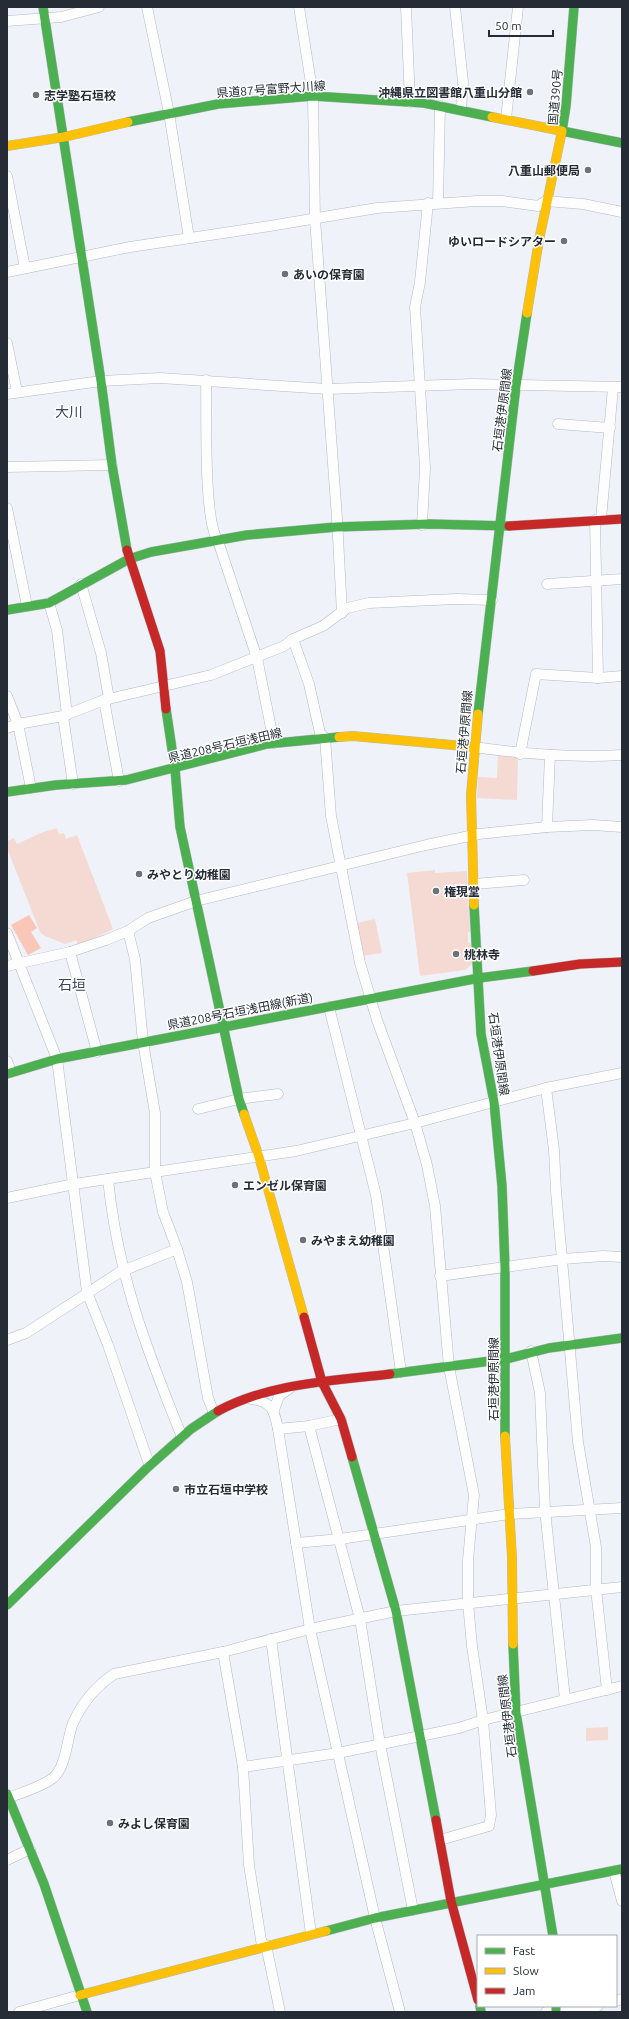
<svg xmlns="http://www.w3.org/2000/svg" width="629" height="2019" font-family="Ubuntu,'Noto Sans JP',sans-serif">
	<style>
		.green { fill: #f5dad4 }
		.water { fill: #fac6b7 }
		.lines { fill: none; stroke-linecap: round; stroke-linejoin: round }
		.street-casing { stroke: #b4b9c1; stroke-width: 11 }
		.fast-casing { stroke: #b4b9c1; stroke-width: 10 }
		.slow-casing { stroke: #b4b9c1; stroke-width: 10 }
		.jam-casing { stroke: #b4b9c1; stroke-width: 10 }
		.street { stroke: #fdfdfe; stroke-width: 10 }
		.fast { stroke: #4caf50; stroke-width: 9 }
		.slow { stroke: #ffc107; stroke-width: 9 }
		.jam { stroke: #c62828; stroke-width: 9 }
		.poi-dot { fill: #6c727a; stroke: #fff; stroke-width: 1.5 }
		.labels { text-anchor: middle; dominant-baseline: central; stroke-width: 3; stroke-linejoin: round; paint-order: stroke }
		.street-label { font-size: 12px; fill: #252c36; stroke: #fff }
		.poi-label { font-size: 12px; font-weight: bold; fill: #252c36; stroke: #fff; text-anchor: start }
		.quarter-label { font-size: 14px; fill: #38475d; stroke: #fff }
	</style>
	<rect width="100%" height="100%" fill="#eff3f9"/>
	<g class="green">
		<polygon points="498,756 518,757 517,800 477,798 478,777 497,778"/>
		<polygon points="57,828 59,834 64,833 66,839 77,835 113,929 79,946 76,940 65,944 45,936 40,932 7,848 7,841 14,838 17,844 43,832"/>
		<polygon points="435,870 435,873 467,871 470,931 468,933 468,942 471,944 472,964 465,970 420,976 407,873"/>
		<polygon points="375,919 382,953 363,956 357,923"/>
		<polygon points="608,1727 608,1740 586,1741 586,1728"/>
	</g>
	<polygon class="water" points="29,915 37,928 31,932 41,948 28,955 11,925"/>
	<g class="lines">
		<g class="street-casing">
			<g id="street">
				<polyline points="147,7 169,113 189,238"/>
				<polyline points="299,7 313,96 315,219 337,518 342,613"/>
				<polyline points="406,7 410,102"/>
				<polyline points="455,7 463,82 461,109"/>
				<polyline points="7,21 61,17 99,7"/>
				<polyline points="506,119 518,7"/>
				<polyline points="7,176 25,268"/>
				<polyline points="438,203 440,106"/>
				<polyline points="7,272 130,247 270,226 377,208 477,201 502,201 538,206 546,201 583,204 622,212"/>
				<polyline points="7,343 17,392"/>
				<path d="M206,380C207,412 203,519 218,541L257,658L274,743"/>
				<polyline points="7,394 101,381 160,378 328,389 472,384 622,387"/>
				<polyline points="558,424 610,428"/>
				<polyline points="7,467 112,465"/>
				<polyline points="7,508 27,606"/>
				<polyline points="601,519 613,388"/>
				<polyline points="595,520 598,678"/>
				<polyline points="422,525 425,468 415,307 420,282 428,203"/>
				<polyline points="81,584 101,653 109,699"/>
				<polyline points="547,584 622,579"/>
				<polyline points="49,603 57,630 67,715"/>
				<polyline points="293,639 309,684 320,733 325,738 331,816 360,963 377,1020 415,1123 427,1165 435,1206 449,1367 474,1495 468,1560 468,1603 472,1646 483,1720 491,1815 489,1826 440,1840"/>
				<polyline points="7,696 18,724 31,788"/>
				<polyline points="104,700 119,781"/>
				<polyline points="63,716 73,784"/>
				<polyline points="7,728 18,724 63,716 104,700 211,675 284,646 293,639 323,626 347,608 369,603 456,599 492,600"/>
				<path d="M474,747C523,754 573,758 622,755"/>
				<polyline points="520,754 536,674 598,678 622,676"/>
				<polyline points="547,827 550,755"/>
				<polyline points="474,884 524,880"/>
				<polyline points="128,931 135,959 143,1042 155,1113 155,1172 163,1212 177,1249 187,1282 208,1398 214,1413"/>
				<polyline points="7,933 57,1059 87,1292 108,1345 149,1464"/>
				<polyline points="70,952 97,1052"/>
				<polyline points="7,966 70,952 106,940 128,931 148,918 196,901 426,845 479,834 547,827 593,825 622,827"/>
				<polyline points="329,1007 376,1195 401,1372"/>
				<polyline points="7,1061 11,1072"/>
				<polyline points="546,1088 554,1150 556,1191 578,1442 596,1547 596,1589 607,1690"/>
				<polyline points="198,1109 239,1099 278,1094"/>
				<path d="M108,1179C117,1272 147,1351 182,1437"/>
				<polyline points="7,1198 74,1184 296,1151 415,1123 546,1088 622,1073"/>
				<polyline points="440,1276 563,1259 603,1256 622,1257"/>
				<polyline points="7,1340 26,1333 120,1272 177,1249"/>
				<polyline points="531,1351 540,1393 545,1510 565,1699"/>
				<path d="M251,1399C273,1402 274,1410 278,1429L310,1629L375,1918L400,2012"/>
				<polyline points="274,1410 279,1396 290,1388"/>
				<polyline points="309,1426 360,1619 380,1744 413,1910"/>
				<polyline points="278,1429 309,1426 341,1419"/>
				<polyline points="296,1543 340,1539 510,1514 622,1508"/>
				<polyline points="271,1639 311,1934"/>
				<polyline points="223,1652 243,1767 249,1865 262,1946"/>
				<polyline points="243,1767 338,1753 459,1728 483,1720 622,1686"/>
				<path d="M8,1798C23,1792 41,1787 53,1778C66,1768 67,1738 73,1723C82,1703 95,1687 114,1674L223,1652L310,1629L396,1611L622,1587"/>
				<polyline points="7,1860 30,1849"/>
				<polyline points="614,1871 622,1901"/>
				<polyline points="266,1945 280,2012"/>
				<polyline points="616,2001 622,1999"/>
				<polyline points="19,2012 80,1995"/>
				<polyline points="546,2012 589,2009 598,2006"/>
			</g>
		</g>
		<g class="fast-casing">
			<g id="fast">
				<polyline points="43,7 101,381 112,465 127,550"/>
				<polyline points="574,7 566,106 562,131 622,143"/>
				<polyline points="128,122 218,104 313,96 424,103 492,117"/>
				<polyline points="7,610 49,603 129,559 151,552 247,535 336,527 429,524 509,526"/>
				<polyline points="166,709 175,769 180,827 239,1099 244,1114"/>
				<polyline points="478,714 516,386 527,313"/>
				<polyline points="7,792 56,785 126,780 267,744 339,737"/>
				<polyline points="474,905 481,1034 494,1102 502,1186 505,1268 505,1436"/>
				<polyline points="7,1074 57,1059 479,978 533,971"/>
				<polyline points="390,1374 506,1359 549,1348 622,1338"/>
				<polyline points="352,1457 396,1611 436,1820"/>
				<polyline points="7,1605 147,1468 191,1429 218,1411"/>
				<polyline points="513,1644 516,1713 553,1936"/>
				<polyline points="7,1794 44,1884 87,2012"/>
				<polyline points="326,1931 375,1918 622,1869"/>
				<polyline points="480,2006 481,2012"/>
				<polyline points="556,2006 556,2012"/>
			</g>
		</g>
		<g class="slow-casing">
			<g id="slow">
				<polyline points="492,117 562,131 539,240 527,313"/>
				<polyline points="7,146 64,137 128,122"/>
				<polyline points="339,737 353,736 474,747"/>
				<polyline points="474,905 471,795 478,714"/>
				<polyline points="244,1114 259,1157 304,1317"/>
				<polyline points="505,1436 512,1558 513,1644"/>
				<polyline points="80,1995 326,1931"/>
			</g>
		</g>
		<g class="jam-casing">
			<g id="jam">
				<polyline points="509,526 622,519"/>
				<polyline points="127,550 160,651 166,709"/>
				<polyline points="533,971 580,964 622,962"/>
				<polyline points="304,1317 322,1382 341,1419 352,1457"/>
				<path d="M218,1411C270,1383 332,1381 390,1374"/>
				<polyline points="436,1820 451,1901 478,2000"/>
			</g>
		</g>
		<use href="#street" class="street"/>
		<use href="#fast" class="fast"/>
		<use href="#slow" class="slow"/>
		<use href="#jam" class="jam"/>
	</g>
	<g class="poi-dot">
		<circle cx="530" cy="92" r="4"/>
		<circle cx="36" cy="95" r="4"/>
		<circle cx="588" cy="170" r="4"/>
		<circle cx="564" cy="241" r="4"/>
		<circle cx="285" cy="274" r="4"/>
		<circle cx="139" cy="874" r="4"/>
		<circle cx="436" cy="891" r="4"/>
		<circle cx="456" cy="954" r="4"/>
		<circle cx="235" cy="1185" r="4"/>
		<circle cx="303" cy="1240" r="4"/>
		<circle cx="176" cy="1489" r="4"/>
		<circle cx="110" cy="1823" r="4"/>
	</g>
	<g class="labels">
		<g class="street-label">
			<text transform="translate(271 89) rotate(-4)">県道87号富野大川線</text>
			<text transform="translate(555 97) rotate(-85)">国道390号</text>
			<text transform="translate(502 410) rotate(-83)">石垣港伊原間線</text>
			<text transform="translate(464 732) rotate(-85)">石垣港伊原間線</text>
			<text transform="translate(225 745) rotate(-13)">県道208号石垣浅田線</text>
			<text transform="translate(240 1011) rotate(-11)">県道208号石垣浅田線(新道)</text>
			<text transform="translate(499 1054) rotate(82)">石垣港伊原間線</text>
			<text transform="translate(493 1379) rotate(-90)">石垣港伊原間線</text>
			<text transform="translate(507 1716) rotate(-97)">石垣港伊原間線</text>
		</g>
		<g class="poi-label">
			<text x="522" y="92" text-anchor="end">沖縄県立図書館八重山分館</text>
			<text x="44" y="95">志学塾石垣校</text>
			<text x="580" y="170" text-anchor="end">八重山郵便局</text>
			<text x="556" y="241" text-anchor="end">ゆいロードシアター</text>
			<text x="293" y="274">あいの保育園</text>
			<text x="147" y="874">みやとり幼稚園</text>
			<text x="444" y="891">権現堂</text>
			<text x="464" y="954">桃林寺</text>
			<text x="243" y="1185">エンゼル保育園</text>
			<text x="311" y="1240">みやまえ幼稚園</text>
			<text x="184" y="1489">市立石垣中学校</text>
			<text x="118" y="1823">みよし保育園</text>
		</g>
		<g class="quarter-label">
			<text x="69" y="412">大川</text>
			<text x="72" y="985">石垣</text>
		</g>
	</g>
	<rect width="629" height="2019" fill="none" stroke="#252c36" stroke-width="16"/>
	<rect x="477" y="1935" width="140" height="72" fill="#ffffff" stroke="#a8abaf"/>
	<rect x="485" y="1948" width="20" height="6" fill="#4caf50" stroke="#a8abaf"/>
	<text x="513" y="1955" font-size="12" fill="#252c36">Fast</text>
	<rect x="485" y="1968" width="20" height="6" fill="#ffc107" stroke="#a8abaf"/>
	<text x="513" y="1975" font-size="12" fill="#252c36">Slow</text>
	<rect x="485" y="1988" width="20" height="6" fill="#c62828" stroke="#a8abaf"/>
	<text x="513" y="1995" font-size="12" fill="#252c36">Jam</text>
	<path d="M489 30v6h64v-6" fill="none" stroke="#252c36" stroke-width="2"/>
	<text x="495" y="30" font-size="12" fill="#252c36" stroke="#ffffff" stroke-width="3" paint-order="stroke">50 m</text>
</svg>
